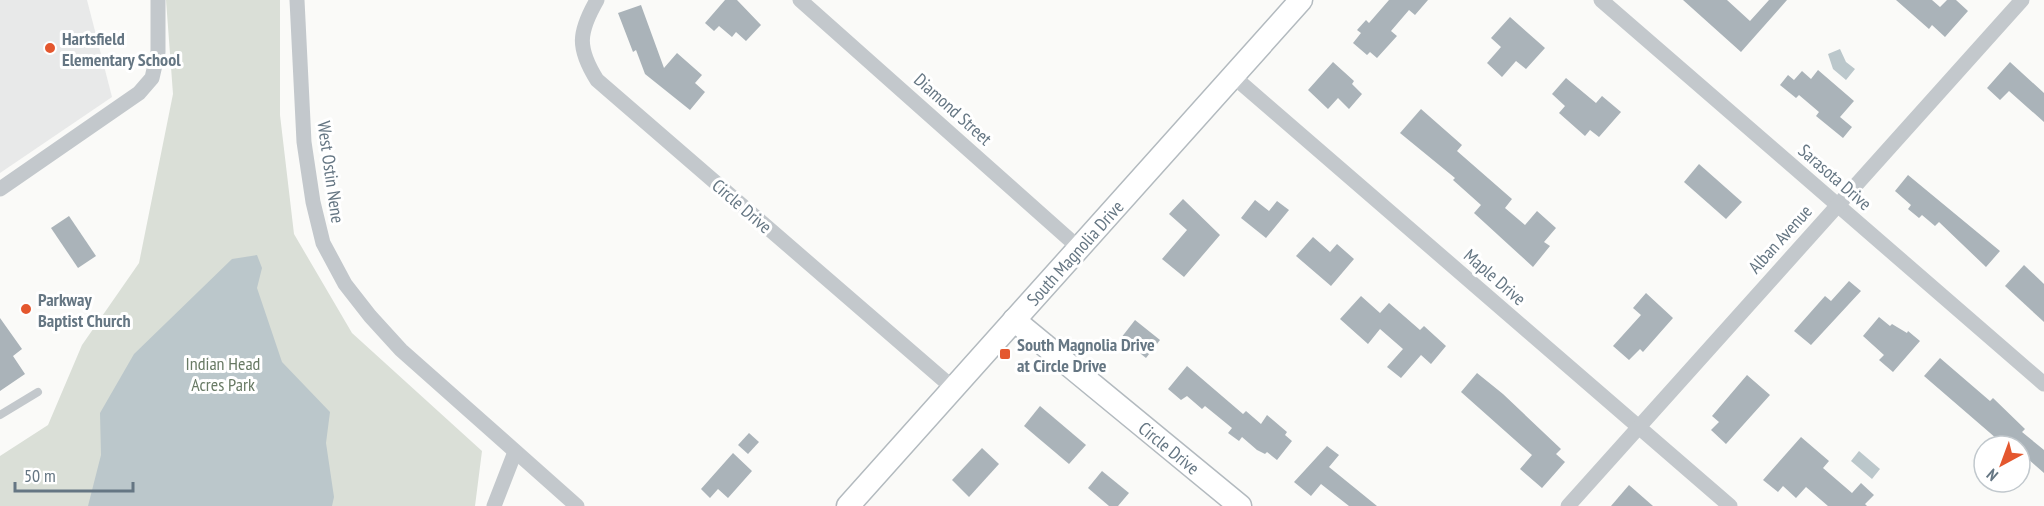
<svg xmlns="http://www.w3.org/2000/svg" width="2044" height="506" font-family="'PT Sans Narrow',sans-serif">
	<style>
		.built { fill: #e8e9e9 }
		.green { fill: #dadfd7 }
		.water { fill: #bbc7cb }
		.building { fill: #aab3b9 }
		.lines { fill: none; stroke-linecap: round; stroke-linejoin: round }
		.secondary-casing { stroke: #b3babf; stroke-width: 25 }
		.lane { stroke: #c3c8cc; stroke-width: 8 }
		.street { stroke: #c3c8cc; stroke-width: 15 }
		.secondary { stroke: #fff; stroke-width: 22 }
		.poi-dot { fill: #e4572e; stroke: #fff; stroke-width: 2 }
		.labels { text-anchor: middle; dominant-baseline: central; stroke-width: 6; stroke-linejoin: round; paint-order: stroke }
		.poi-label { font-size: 18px; font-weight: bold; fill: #657683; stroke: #fff; text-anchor: start }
		.street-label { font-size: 18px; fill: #657683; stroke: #fff }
		.park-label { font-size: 18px; fill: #687a64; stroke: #fff }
	</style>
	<rect width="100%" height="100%" fill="#fafaf8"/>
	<polygon class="built" points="0,0 87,0 112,97 0,173"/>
	<polygon class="green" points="166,0 280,0 280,115 294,234 352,333 482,451 475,506 0,506 0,456 48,425 82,345 139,263 173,94"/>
	<g class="water">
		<polygon points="1840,49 1846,62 1855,69 1846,80 1833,69 1828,54"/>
		<polygon points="257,255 262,268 257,288 282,362 330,412 326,443 334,497 332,506 88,506 101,455 100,413 134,354 232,259"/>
		<polygon points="1859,451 1880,469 1872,479 1851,461"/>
	</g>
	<g class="building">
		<polygon points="725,0 737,0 761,25 746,41 736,32 732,37 719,26 714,31 705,23"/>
		<polygon points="1389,0 1428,0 1415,15 1409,10 1391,31 1397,36 1377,58 1370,52 1367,55 1353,43 1361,33 1357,30 1366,20 1369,23"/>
		<polygon points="1683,0 1727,0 1750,21 1769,0 1787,0 1741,52"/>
		<polygon points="1896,0 1932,0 1940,7 1947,0 1956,0 1968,11 1945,37 1932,25 1929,29"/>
		<polygon points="641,5 664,68 677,53 702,75 695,83 705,92 690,110 645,74 636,50 633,52 618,13"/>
		<polygon points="1510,17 1545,48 1526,69 1516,61 1502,77 1487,63 1501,47 1491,38"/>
		<polygon points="1333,62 1354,81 1352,84 1362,94 1349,109 1338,98 1328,109 1308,90"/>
		<polygon points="2010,62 2044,93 2044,122 2009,91 2000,100 1987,88"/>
		<polygon points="1818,70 1854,101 1840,117 1852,127 1843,138 1816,116 1819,112 1799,95 1796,98 1780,85 1788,75 1794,80 1802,71 1811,79"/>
		<polygon points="1566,78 1596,103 1602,96 1621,112 1599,137 1590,130 1585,136 1559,113 1565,106 1552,94"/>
		<polygon points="1421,109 1462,145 1457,151 1512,199 1505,208 1525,225 1537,211 1556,228 1544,242 1550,246 1533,267 1474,213 1481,205 1453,180 1455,178 1400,133"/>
		<polygon points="1699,164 1742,202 1726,219 1684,182"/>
		<polygon points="1908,175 2000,251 1986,267 1939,222 1935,226 1922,215 1919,218 1908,209 1911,205 1895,191"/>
		<polygon points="1183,199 1220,235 1184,277 1162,259 1187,230 1169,214"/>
		<polygon points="1255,200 1269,211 1277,201 1289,210 1266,238 1241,218"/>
		<polygon points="69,216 96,256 78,268 51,228"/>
		<polygon points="1313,237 1330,252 1337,244 1354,259 1331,286 1296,256"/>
		<polygon points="2024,265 2044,284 2044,322 2005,286"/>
		<polygon points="1849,281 1861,291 1811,345 1794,331 1825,296 1831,301"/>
		<polygon points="1646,293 1673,318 1643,352 1640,349 1629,360 1613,346 1641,315 1633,308"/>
		<polygon points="1361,296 1380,313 1389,303 1420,330 1424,326 1446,346 1431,364 1421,355 1401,378 1387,367 1403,349 1380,329 1368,344 1340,319"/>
		<polygon points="1879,317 1890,326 1892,324 1907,333 1908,331 1920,341 1893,372 1879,360 1884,355 1863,336"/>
		<polygon points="0,318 22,349 13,356 25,374 0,391"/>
		<polygon points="1135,320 1160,340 1146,358 1121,338"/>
		<polygon points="1940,358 1990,401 1993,398 2025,429 2022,432 2044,450 2044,473 2020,452 2020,446 1991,446 1997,439 1924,376"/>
		<polygon points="1187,366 1243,414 1246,411 1261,424 1267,415 1287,432 1285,435 1292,441 1277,460 1267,452 1265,454 1257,450 1242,437 1239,441 1228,433 1232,428 1205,406 1202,409 1187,396 1181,400 1168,389"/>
		<polygon points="1477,373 1503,394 1561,449 1556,454 1565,462 1542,488 1520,469 1532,455 1461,392"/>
		<polygon points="1747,375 1770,395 1726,444 1711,430 1719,422 1712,416"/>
		<polygon points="1040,406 1086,445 1069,464 1024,426"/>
		<polygon points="749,433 759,442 748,454 738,445"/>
		<polygon points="1801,437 1829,461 1823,468 1852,493 1861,483 1874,495 1865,504 1867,506 1828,506 1806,487 1796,498 1783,486 1778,492 1763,480"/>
		<polygon points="1327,446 1339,455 1329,467 1377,506 1349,506 1321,484 1311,496 1294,482"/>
		<polygon points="982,448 999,464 969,497 952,480"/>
		<polygon points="733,453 752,471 728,498 718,489 710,498 701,489"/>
		<polygon points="1102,471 1129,493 1118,506 1109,506 1088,488"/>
		<polygon points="1629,485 1653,506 1611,506"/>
	</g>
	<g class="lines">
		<g class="secondary-casing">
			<g id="secondary">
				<polyline points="1014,320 1240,506"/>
				<polyline points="848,506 1301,0"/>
			</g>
		</g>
		<polyline class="lane" points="0,415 38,392"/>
		<g class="street">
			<polyline points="297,0 304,142 313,202 323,243 345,284 370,316 401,350 577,506"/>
			<path d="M597,0C578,33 577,48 597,80L953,388"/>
			<polyline points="800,0 1079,248"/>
			<polyline points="1601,0 2044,384"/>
			<polyline points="1234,77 1730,506"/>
			<polyline points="0,189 139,93 152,78 158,52 158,0"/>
			<polyline points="494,506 515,452"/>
			<polyline points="1568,506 2022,0"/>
		</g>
		<use href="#secondary" class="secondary"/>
	</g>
	<g class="poi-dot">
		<circle cx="50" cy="48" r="6"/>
		<circle cx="26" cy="309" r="6"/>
		<rect x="999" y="348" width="12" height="12" rx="3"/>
	</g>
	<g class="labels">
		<g class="poi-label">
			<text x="62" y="38">Hartsfield<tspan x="62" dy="21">Elementary School</tspan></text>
			<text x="38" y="299">Parkway<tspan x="38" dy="21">Baptist Church</tspan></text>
			<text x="1017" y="344">South Magnolia Drive<tspan x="1017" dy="21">at Circle Drive</tspan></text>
		</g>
		<g class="street-label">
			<text transform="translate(953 109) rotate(42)">Diamond Street</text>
			<text transform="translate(331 172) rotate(82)">West Ostin Nene</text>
			<text transform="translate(1835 177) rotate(41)">Sarasota Drive</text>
			<text transform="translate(742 206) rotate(41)">Circle Drive</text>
			<text transform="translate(1780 239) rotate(-48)">Alban Avenue</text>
			<text transform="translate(1075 253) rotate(-48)">South Magnolia Drive</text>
			<text transform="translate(1495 277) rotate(41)">Maple Drive</text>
			<text transform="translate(1169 448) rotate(39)">Circle Drive</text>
		</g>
		<g class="park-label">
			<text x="223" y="363">Indian Head<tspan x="223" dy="21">Acres Park</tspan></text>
		</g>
	</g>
	<g transform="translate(2002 464) rotate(221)"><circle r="28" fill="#ffffff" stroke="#c1c8cd" stroke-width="1.5"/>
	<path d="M0-4.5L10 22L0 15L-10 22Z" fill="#e4572e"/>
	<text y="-9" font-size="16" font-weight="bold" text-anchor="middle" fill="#657683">N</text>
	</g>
	<path d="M15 482v9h118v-9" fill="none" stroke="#657683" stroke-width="3"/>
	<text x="24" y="482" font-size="18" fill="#657683" stroke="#ffffff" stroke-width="4.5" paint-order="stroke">50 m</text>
</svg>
